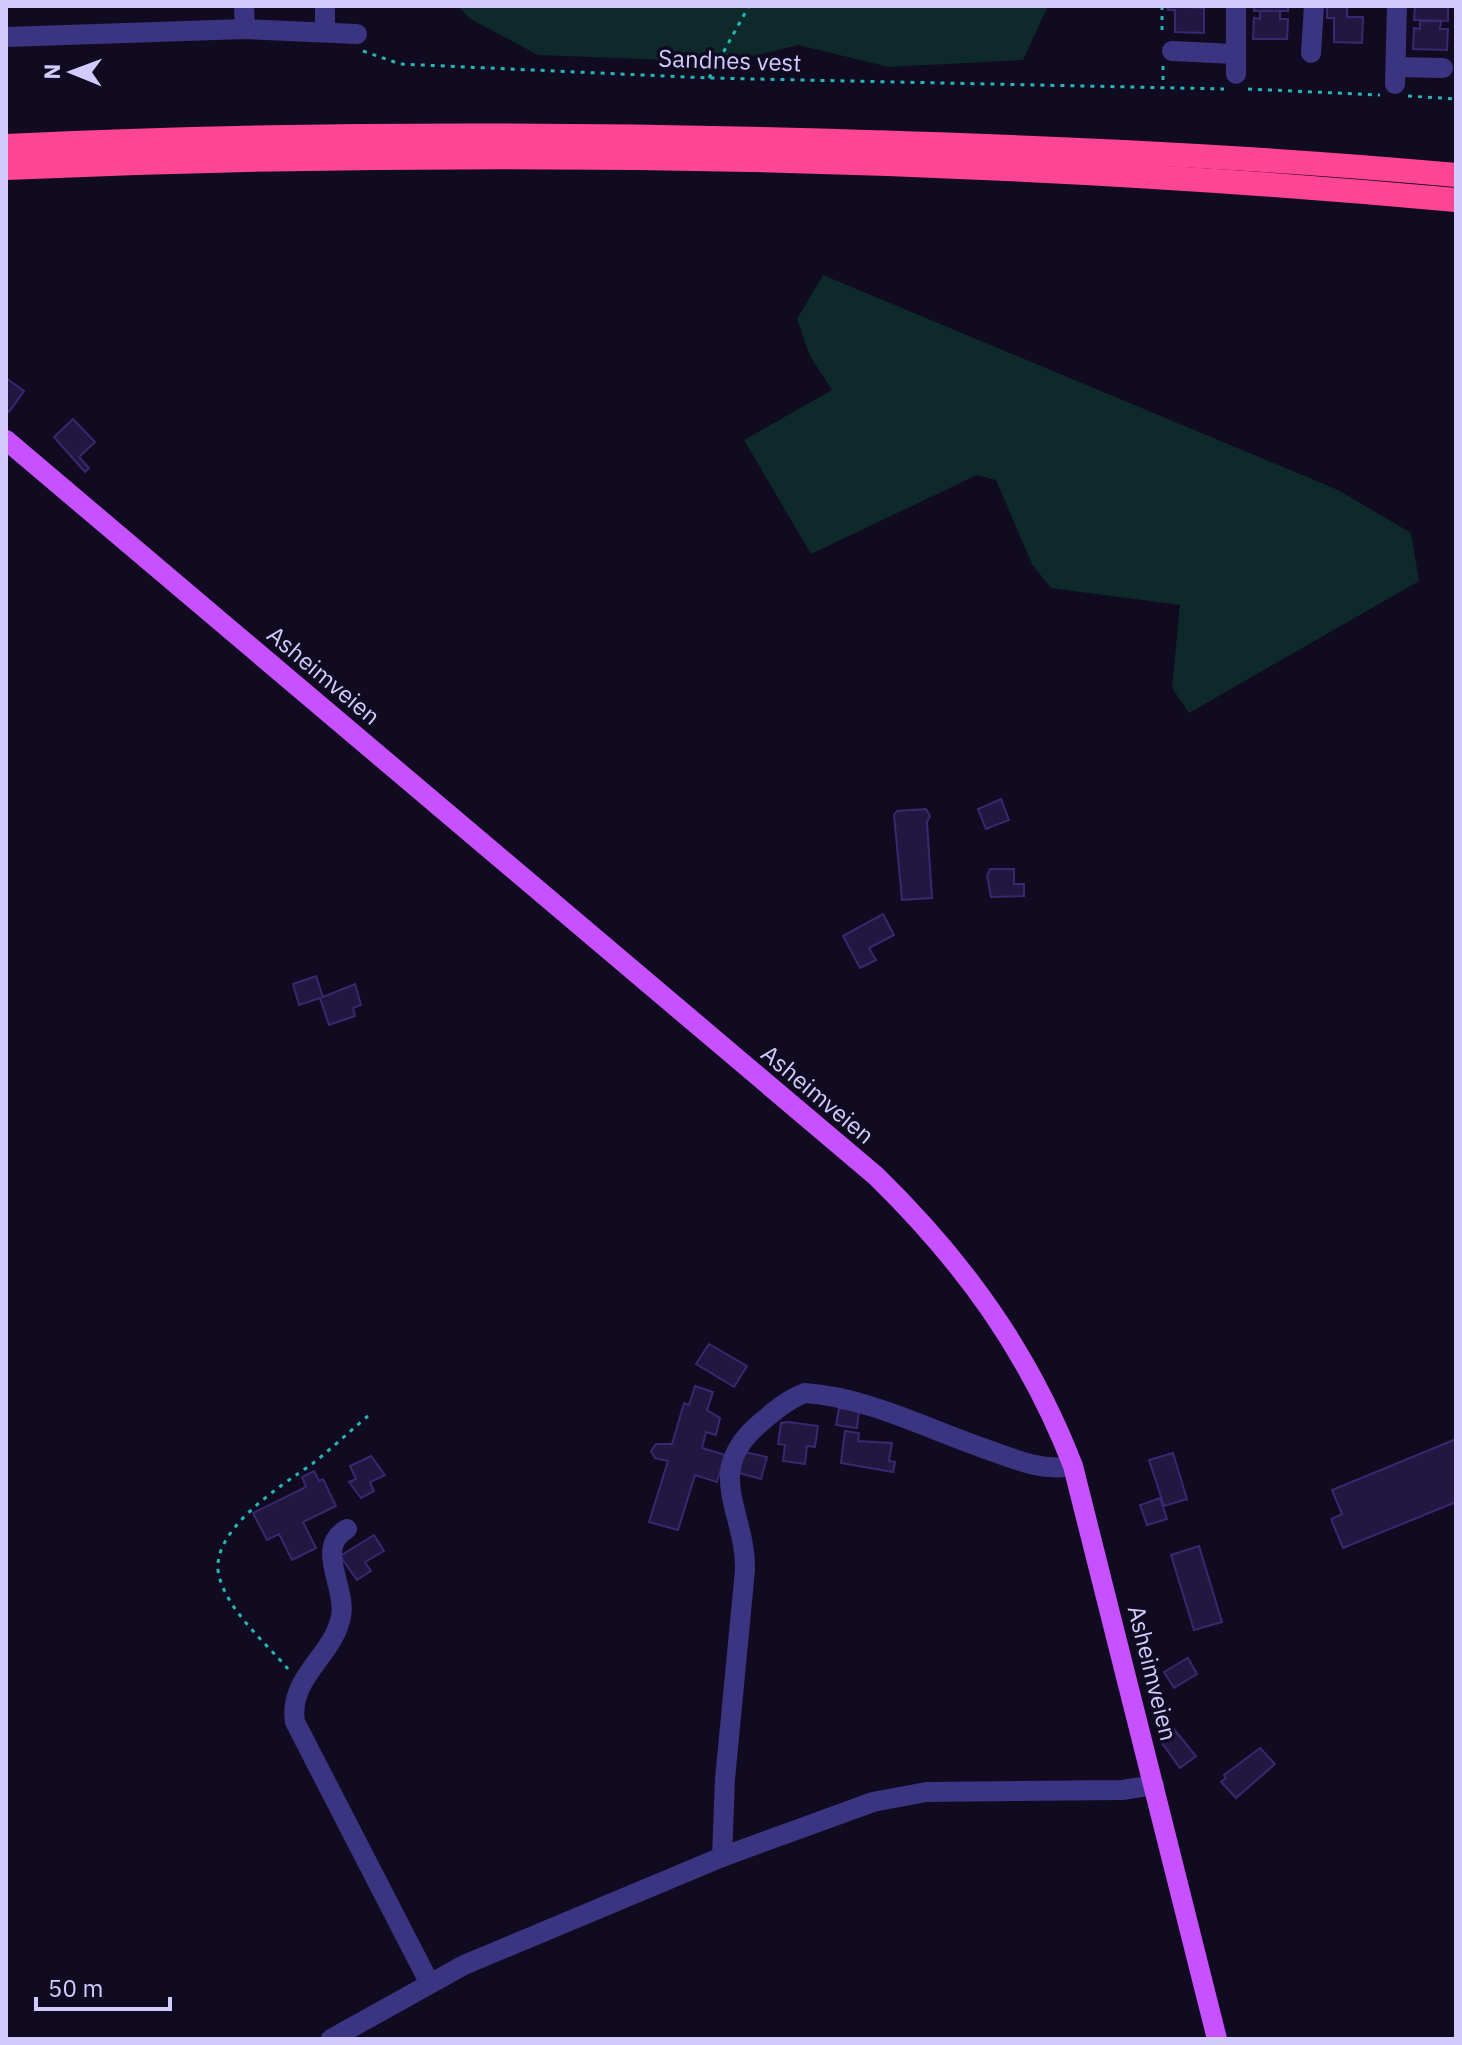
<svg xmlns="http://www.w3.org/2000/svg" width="1462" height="2045" font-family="'IBM Plex Sans',sans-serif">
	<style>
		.green { fill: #0e292a }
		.building { fill: #221741; stroke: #3a276f; stroke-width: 2 }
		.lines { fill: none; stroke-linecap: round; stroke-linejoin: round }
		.path { stroke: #27b6b5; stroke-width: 3; stroke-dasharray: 4 6; stroke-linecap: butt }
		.minor { stroke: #3b3481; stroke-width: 20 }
		.major { stroke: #c851ff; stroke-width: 20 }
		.highway { stroke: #ff4593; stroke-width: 24 }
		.labels { text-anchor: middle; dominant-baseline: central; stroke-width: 7; stroke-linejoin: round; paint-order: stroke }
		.street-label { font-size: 24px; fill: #d3caff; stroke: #100b20 }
	</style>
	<rect width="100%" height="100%" fill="#100b20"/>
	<g class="green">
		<polygon points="458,6 1048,6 1023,60 889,67 798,45 742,59 694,61 538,55 469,18"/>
		<polygon points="823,275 1338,490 1411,533 1419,581 1189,713 1172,688 1180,605 1051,588 1032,564 996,480 977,475 811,554 744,440 832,390 810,356 797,319"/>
	</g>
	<g class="building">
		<polygon points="1168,6 1204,8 1204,33 1175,32 1175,10 1168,10"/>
		<rect x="1254" y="6" width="34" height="5"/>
		<polygon points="1415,6 1448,6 1448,21 1414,20"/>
		<polygon points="1327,7 1347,7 1347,17 1363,17 1362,43 1334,42 1334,18 1327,18"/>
		<polygon points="1260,11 1280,11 1280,19 1288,19 1287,39 1253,39 1254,18 1260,19"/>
		<polygon points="1420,21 1441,21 1440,29 1448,29 1447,50 1413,49 1414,28 1420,29"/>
		<polygon points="6,378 24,391 9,412 6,410"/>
		<polygon points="73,419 95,442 79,457 89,468 85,472 54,437"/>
		<polygon points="1001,799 1009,820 986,829 978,809"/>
		<polygon points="926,809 930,816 927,822 932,898 902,900 894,815 897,811"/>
		<polygon points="990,869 1014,869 1014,884 1024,884 1024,896 991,897 987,876"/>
		<polygon points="883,914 894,935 869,948 876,960 860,968 843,936"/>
		<polygon points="316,976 323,997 355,984 361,1005 353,1008 355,1016 329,1025 320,998 299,1005 293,984"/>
		<polygon points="709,1344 747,1366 734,1387 696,1364"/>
		<polygon points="695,1386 713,1392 707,1410 720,1418 716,1435 706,1432 702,1448 725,1455 717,1482 695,1475 678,1530 649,1522 668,1461 655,1458 651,1451 656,1444 672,1444 684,1403 689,1405"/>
		<polygon points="839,1408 859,1411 857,1428 836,1425"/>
		<polygon points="788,1422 818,1426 815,1447 807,1446 805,1464 783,1461 785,1445 778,1444 781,1423"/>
		<polygon points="845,1431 859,1433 858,1441 892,1443 889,1461 895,1462 893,1472 841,1463"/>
		<polygon points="1456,1439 1456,1502 1343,1548 1331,1519 1342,1514 1332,1490"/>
		<polygon points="744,1452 767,1457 761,1479 739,1473"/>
		<polygon points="1173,1453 1187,1499 1164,1506 1149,1460"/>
		<polygon points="371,1456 385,1475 370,1482 374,1491 361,1498 349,1482 356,1479 350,1466"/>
		<polygon points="314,1471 319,1481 323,1479 336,1506 303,1522 316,1548 292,1560 279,1534 267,1540 253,1513 306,1487 302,1477"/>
		<polygon points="1160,1498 1167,1519 1147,1525 1140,1505"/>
		<polygon points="374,1535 384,1551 365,1562 371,1571 357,1580 340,1556"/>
		<polygon points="1199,1546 1222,1622 1194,1630 1171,1555"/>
		<polygon points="1188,1658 1197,1674 1174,1688 1164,1672"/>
		<polygon points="1173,1728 1196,1756 1180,1768 1159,1739"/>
		<polygon points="1260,1748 1275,1764 1236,1798 1221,1782 1226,1778 1224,1775"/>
	</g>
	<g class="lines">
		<g class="path">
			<polyline points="1162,6 1162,34"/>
			<polyline points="363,51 400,64 709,78 1224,89"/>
			<polyline points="1163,66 1163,86"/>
			<polyline points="709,78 749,6"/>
			<polyline points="1248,89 1380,95"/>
			<polyline points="1408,96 1456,99"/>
			<path d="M288,1669C265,1642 228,1611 219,1576C208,1531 281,1486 312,1464C331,1449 349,1432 368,1416"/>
		</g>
		<g class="minor">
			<polyline points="244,6 245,29"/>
			<polyline points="325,6 325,30"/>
			<polyline points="1236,6 1236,74"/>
			<polyline points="6,37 245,29 357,34"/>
			<polyline points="1172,51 1234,54"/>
			<polyline points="1311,53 1314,6"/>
			<polyline points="1396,67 1443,68"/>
			<polyline points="1395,84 1397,6"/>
			<path d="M347,1529C314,1547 347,1588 341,1616C334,1656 288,1677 295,1722L429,1982"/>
			<path d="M722,1857L725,1779L745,1570C746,1511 703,1473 758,1425C772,1413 788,1399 805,1393C865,1397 926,1428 983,1448C1011,1458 1042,1472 1073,1466"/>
			<polyline points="331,2039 464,1965 722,1857 873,1802 926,1792 1122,1790 1154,1785"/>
		</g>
		<path class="major" d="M6,440L876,1176C963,1261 1029,1352 1073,1466L1217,2039"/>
		<g class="highway">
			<path d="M6,146C271,133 536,133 801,140C1019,146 1238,155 1456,175"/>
			<path d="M6,168C489,147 975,156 1456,200"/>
		</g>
	</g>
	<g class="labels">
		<g class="street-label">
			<text transform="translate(730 60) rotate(2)">Sandnes vest</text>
			<text transform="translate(324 675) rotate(40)">Asheimveien</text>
			<text transform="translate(818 1094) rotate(40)">Asheimveien</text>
			<text transform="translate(1153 1673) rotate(76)">Asheimveien</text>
		</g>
	</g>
	<rect width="1462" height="2045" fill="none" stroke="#d3caff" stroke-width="16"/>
	<g transform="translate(72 72) rotate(271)" stroke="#100b20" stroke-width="6" paint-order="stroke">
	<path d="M0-6L14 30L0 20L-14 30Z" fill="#d3caff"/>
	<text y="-12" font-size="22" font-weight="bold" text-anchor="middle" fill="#d3caff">N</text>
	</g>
	<path d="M36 1997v12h134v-12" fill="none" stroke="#d3caff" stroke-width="4"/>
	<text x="48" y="1997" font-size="24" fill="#d3caff" stroke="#100b20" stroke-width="6" paint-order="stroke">50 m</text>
</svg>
